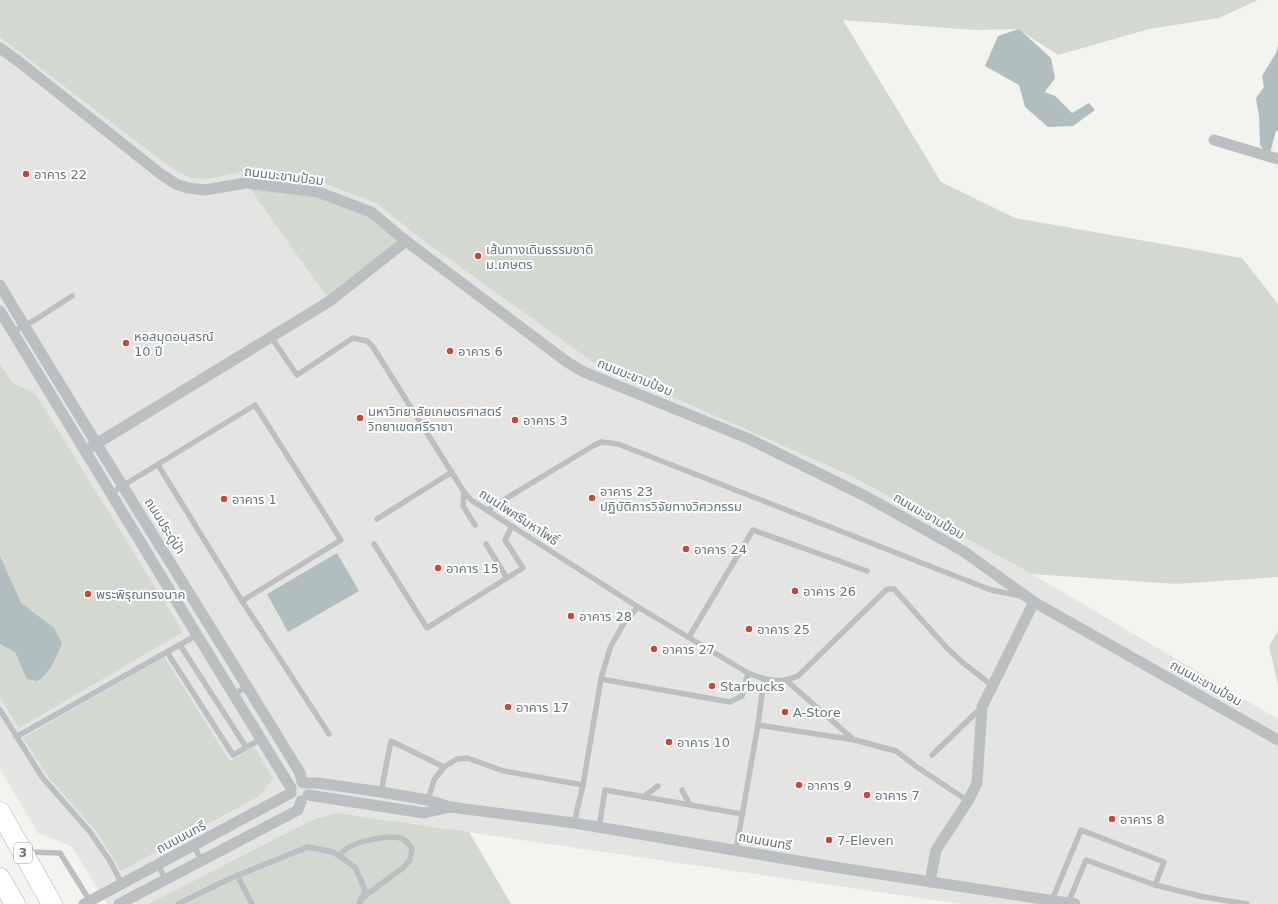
<svg xmlns="http://www.w3.org/2000/svg" width="1278" height="904" font-family="'DejaVu Sans','Noto Sans Thai',sans-serif">
	<style>
		.built { fill: #e4e4e3 }
		.green { fill: #d3d8d0 }
		.water { fill: #b1bec0 }
		.lines { fill: none; stroke-linecap: round; stroke-linejoin: round }
		.highway-casing { stroke: #adb1b3; stroke-width: 21 }
		.lane { stroke: #bbbfc1; stroke-width: 5.5 }
		.street { stroke: #bbbfc1; stroke-width: 11 }
		.highway { stroke: #fff; stroke-width: 20 }
		.poi-dot { fill: #cc4637; stroke: #fff; stroke-width: 1.5 }
		.labels { text-anchor: middle; dominant-baseline: central; stroke-width: 4; stroke-linejoin: round; paint-order: stroke }
		.shield { fill: #fff; stroke: #949fa4; stroke-width: 1 }
		.shield-label { font-size: 12px; font-weight: bold; fill: #66767d }
		.poi-label { font-size: 13px; fill: #66767d; stroke: #fff; text-anchor: start }
		.street-label { font-size: 13px; fill: #66767d; stroke: #fff }
	</style>
	<rect width="100%" height="100%" fill="#f3f3f0"/>
	<polygon class="built" points="0,37 208,179 243,172 323,183 376,203 420,238 591,361 849,475 1032,574 1278,719 1278,904 961,904 336,813 312,820 148,904 107,904 71,846 38,833 0,769"/>
	<g class="green">
		<polygon points="0,0 1258,0 1219,18 1149,29 1058,55 1018,29 975,30 843,20 941,182 1015,218 1242,258 1278,304 1278,577 1176,584 1032,574 849,475 591,361 420,238 376,203 323,183 243,172 208,179 192,178 180,173 166,164 0,37"/>
		<polygon points="246,183 318,192 371,212 406,241 330,301"/>
		<polygon points="0,364 12,382 36,395 183,632 19,728 0,697"/>
		<polygon points="1278,631 1278,685 1269,646"/>
		<polygon points="164,657 230,761 254,747 273,778 259,796 121,871 97,832 49,778 23,738"/>
		<polygon points="336,813 469,832 511,904 148,904 312,820"/>
	</g>
	<g class="water">
		<polygon points="1019,29 1051,58 1055,78 1045,92 1055,96 1072,113 1089,103 1095,110 1073,126 1048,127 1025,107 1019,85 985,66 998,36"/>
		<polygon points="1278,45 1278,131 1276,131 1269,157 1260,145 1259,116 1256,98 1264,87 1262,76 1276,53"/>
		<polygon points="337,553 359,591 288,632 267,594"/>
		<path d="M0,556L21,603L54,628L62,643C56,658 51,671 38,681L27,679L15,652L0,644Z"/>
	</g>
	<g class="lines">
		<g class="highway-casing">
			<g id="highway">
				<polyline points="0,812 52,904"/>
				<polyline points="0,878 15,904"/>
			</g>
		</g>
		<g class="lane">
			<polyline points="12,332 35,320 72,296"/>
			<path d="M271,337L297,375L353,338L367,341L373,347L464,492L471,500L638,607L748,673C765,680 779,684 798,676L886,590L888,589H894L947,648L962,662L993,686"/>
			<polyline points="158,465 242,601 329,734"/>
			<polyline points="464,492 463,506 475,525"/>
			<polyline points="111,493 255,405 341,540 242,601"/>
			<polyline points="487,510 593,446 601,442 618,444 991,590 1021,596"/>
			<polyline points="377,519 452,472"/>
			<polyline points="374,544 427,628 507,578"/>
			<polyline points="486,544 507,578 523,568 505,540 512,526"/>
			<polyline points="689,637 753,530 867,571"/>
			<polyline points="180,645 246,747"/>
			<polyline points="167,652 233,755 261,739"/>
			<polyline points="601,679 730,702 742,696 748,673"/>
			<polyline points="787,681 854,740"/>
			<polyline points="234,695 247,686"/>
			<polyline points="0,710 42,777 90,832 110,861 122,884"/>
			<polyline points="758,725 855,740 896,751 917,767 968,801"/>
			<polyline points="16,737 197,635"/>
			<polyline points="932,755 981,708"/>
			<polyline points="682,790 690,805"/>
			<polyline points="381,792 391,741 444,767"/>
			<polyline points="643,797 658,786"/>
			<polyline points="428,800 434,780 444,767 457,759 467,758 504,771 583,785"/>
			<polyline points="574,823 583,785 601,679 610,648 624,623 638,607"/>
			<polyline points="599,828 605,790 742,814"/>
			<polyline points="194,846 202,861"/>
			<polyline points="736,850 758,725 764,679"/>
			<polyline points="27,852 60,853 90,901"/>
			<path d="M339,856C341,854 343,851 346,849C355,842 392,833 403,839C406,841 409,845 412,848L410,860L404,867L362,898"/>
			<polyline points="158,865 166,880"/>
			<polyline points="237,875 252,904"/>
			<polyline points="1155,885 1204,897 1247,904"/>
			<polyline points="1052,900 1081,830 1164,862 1155,885 1086,860 1068,903"/>
			<polyline points="178,904 231,878 308,847 333,852 355,867 365,890 359,904"/>
		</g>
		<g class="street">
			<polyline points="0,48 18,61 162,175 176,184 188,188 205,190 246,183 318,192 371,212 406,241 567,362 584,372 749,439 867,497 963,551 1034,602 1278,740"/>
			<polyline points="1214,140 1278,159"/>
			<path d="M0,285C98,449 201,610 300,773L302,782"/>
			<polyline points="0,311 197,635 291,788"/>
			<polyline points="91,447 330,301 406,241"/>
			<polyline points="305,783 318,783 381,792 428,800 450,807 574,823 834,867 1075,904"/>
			<polyline points="308,795 424,813 450,807"/>
			<polyline points="930,882 936,850 968,801 977,783 982,707 1034,602"/>
			<polyline points="84,904 291,793"/>
			<polyline points="119,904 298,810 301,801"/>
		</g>
		<use href="#highway" class="highway"/>
	</g>
	<g class="poi-dot">
		<circle cx="26" cy="174" r="4"/>
		<circle cx="478" cy="256" r="4"/>
		<circle cx="126" cy="343" r="4"/>
		<circle cx="450" cy="351" r="4"/>
		<circle cx="360" cy="418" r="4"/>
		<circle cx="515" cy="420" r="4"/>
		<circle cx="592" cy="498" r="4"/>
		<circle cx="224" cy="499" r="4"/>
		<circle cx="686" cy="549" r="4"/>
		<circle cx="438" cy="568" r="4"/>
		<circle cx="795" cy="591" r="4"/>
		<circle cx="88" cy="594" r="4"/>
		<circle cx="571" cy="616" r="4"/>
		<circle cx="749" cy="629" r="4"/>
		<circle cx="654" cy="649" r="4"/>
		<circle cx="712" cy="686" r="4"/>
		<circle cx="508" cy="707" r="4"/>
		<circle cx="785" cy="712" r="4"/>
		<circle cx="669" cy="742" r="4"/>
		<circle cx="799" cy="785" r="4"/>
		<circle cx="867" cy="795" r="4"/>
		<circle cx="1112" cy="819" r="4"/>
		<circle cx="829" cy="840" r="4"/>
	</g>
	<g class="labels">
		<rect class="shield" x="14" y="843" width="18" height="20" rx="3"/>
		<g class="shield-label">
			<text x="23" y="853">3</text>
		</g>
		<g class="poi-label">
			<text x="34" y="174">อาคาร 22</text>
			<text x="486" y="249">เส้นทางเดินธรรมชาติ<tspan x="486" dy="15">ม.เกษตร</tspan></text>
			<text x="134" y="336">หอสมุดอนุสรณ์<tspan x="134" dy="15">10 ปี</tspan></text>
			<text x="458" y="351">อาคาร 6</text>
			<text x="368" y="411">มหาวิทยาลัยเกษตรศาสตร์<tspan x="368" dy="15">วิทยาเขตศรีราชา</tspan></text>
			<text x="523" y="420">อาคาร 3</text>
			<text x="600" y="491">อาคาร 23<tspan x="600" dy="15">ปฏิบัติการวิจัยทางวิศวกรรม</tspan></text>
			<text x="232" y="499">อาคาร 1</text>
			<text x="694" y="549">อาคาร 24</text>
			<text x="446" y="568">อาคาร 15</text>
			<text x="803" y="591">อาคาร 26</text>
			<text x="96" y="594">พระพิรุณทรงนาค</text>
			<text x="579" y="616">อาคาร 28</text>
			<text x="757" y="629">อาคาร 25</text>
			<text x="662" y="649">อาคาร 27</text>
			<text x="720" y="686">Starbucks</text>
			<text x="516" y="707">อาคาร 17</text>
			<text x="793" y="712">A-Store</text>
			<text x="677" y="742">อาคาร 10</text>
			<text x="807" y="785">อาคาร 9</text>
			<text x="875" y="795">อาคาร 7</text>
			<text x="1120" y="819">อาคาร 8</text>
			<text x="837" y="840">7-Eleven</text>
		</g>
		<g class="street-label">
			<text transform="translate(284 176) rotate(7)">ถนนมะขามป้อม</text>
			<text transform="translate(635 377) rotate(22)">ถนนมะขามป้อม</text>
			<text transform="translate(929 516) rotate(30)">ถนนมะขามป้อม</text>
			<text transform="translate(519 517) rotate(33)">ถนนโพศรีมหาโพธิ์</text>
			<text transform="translate(165 526) rotate(58)">ถนนประดู่ป่า</text>
			<text transform="translate(1206 683) rotate(29)">ถนนมะขามป้อม</text>
			<text transform="translate(181 837) rotate(-28)">ถนนนนทรี</text>
			<text transform="translate(765 841) rotate(10)">ถนนนนทรี</text>
		</g>
	</g>
</svg>
